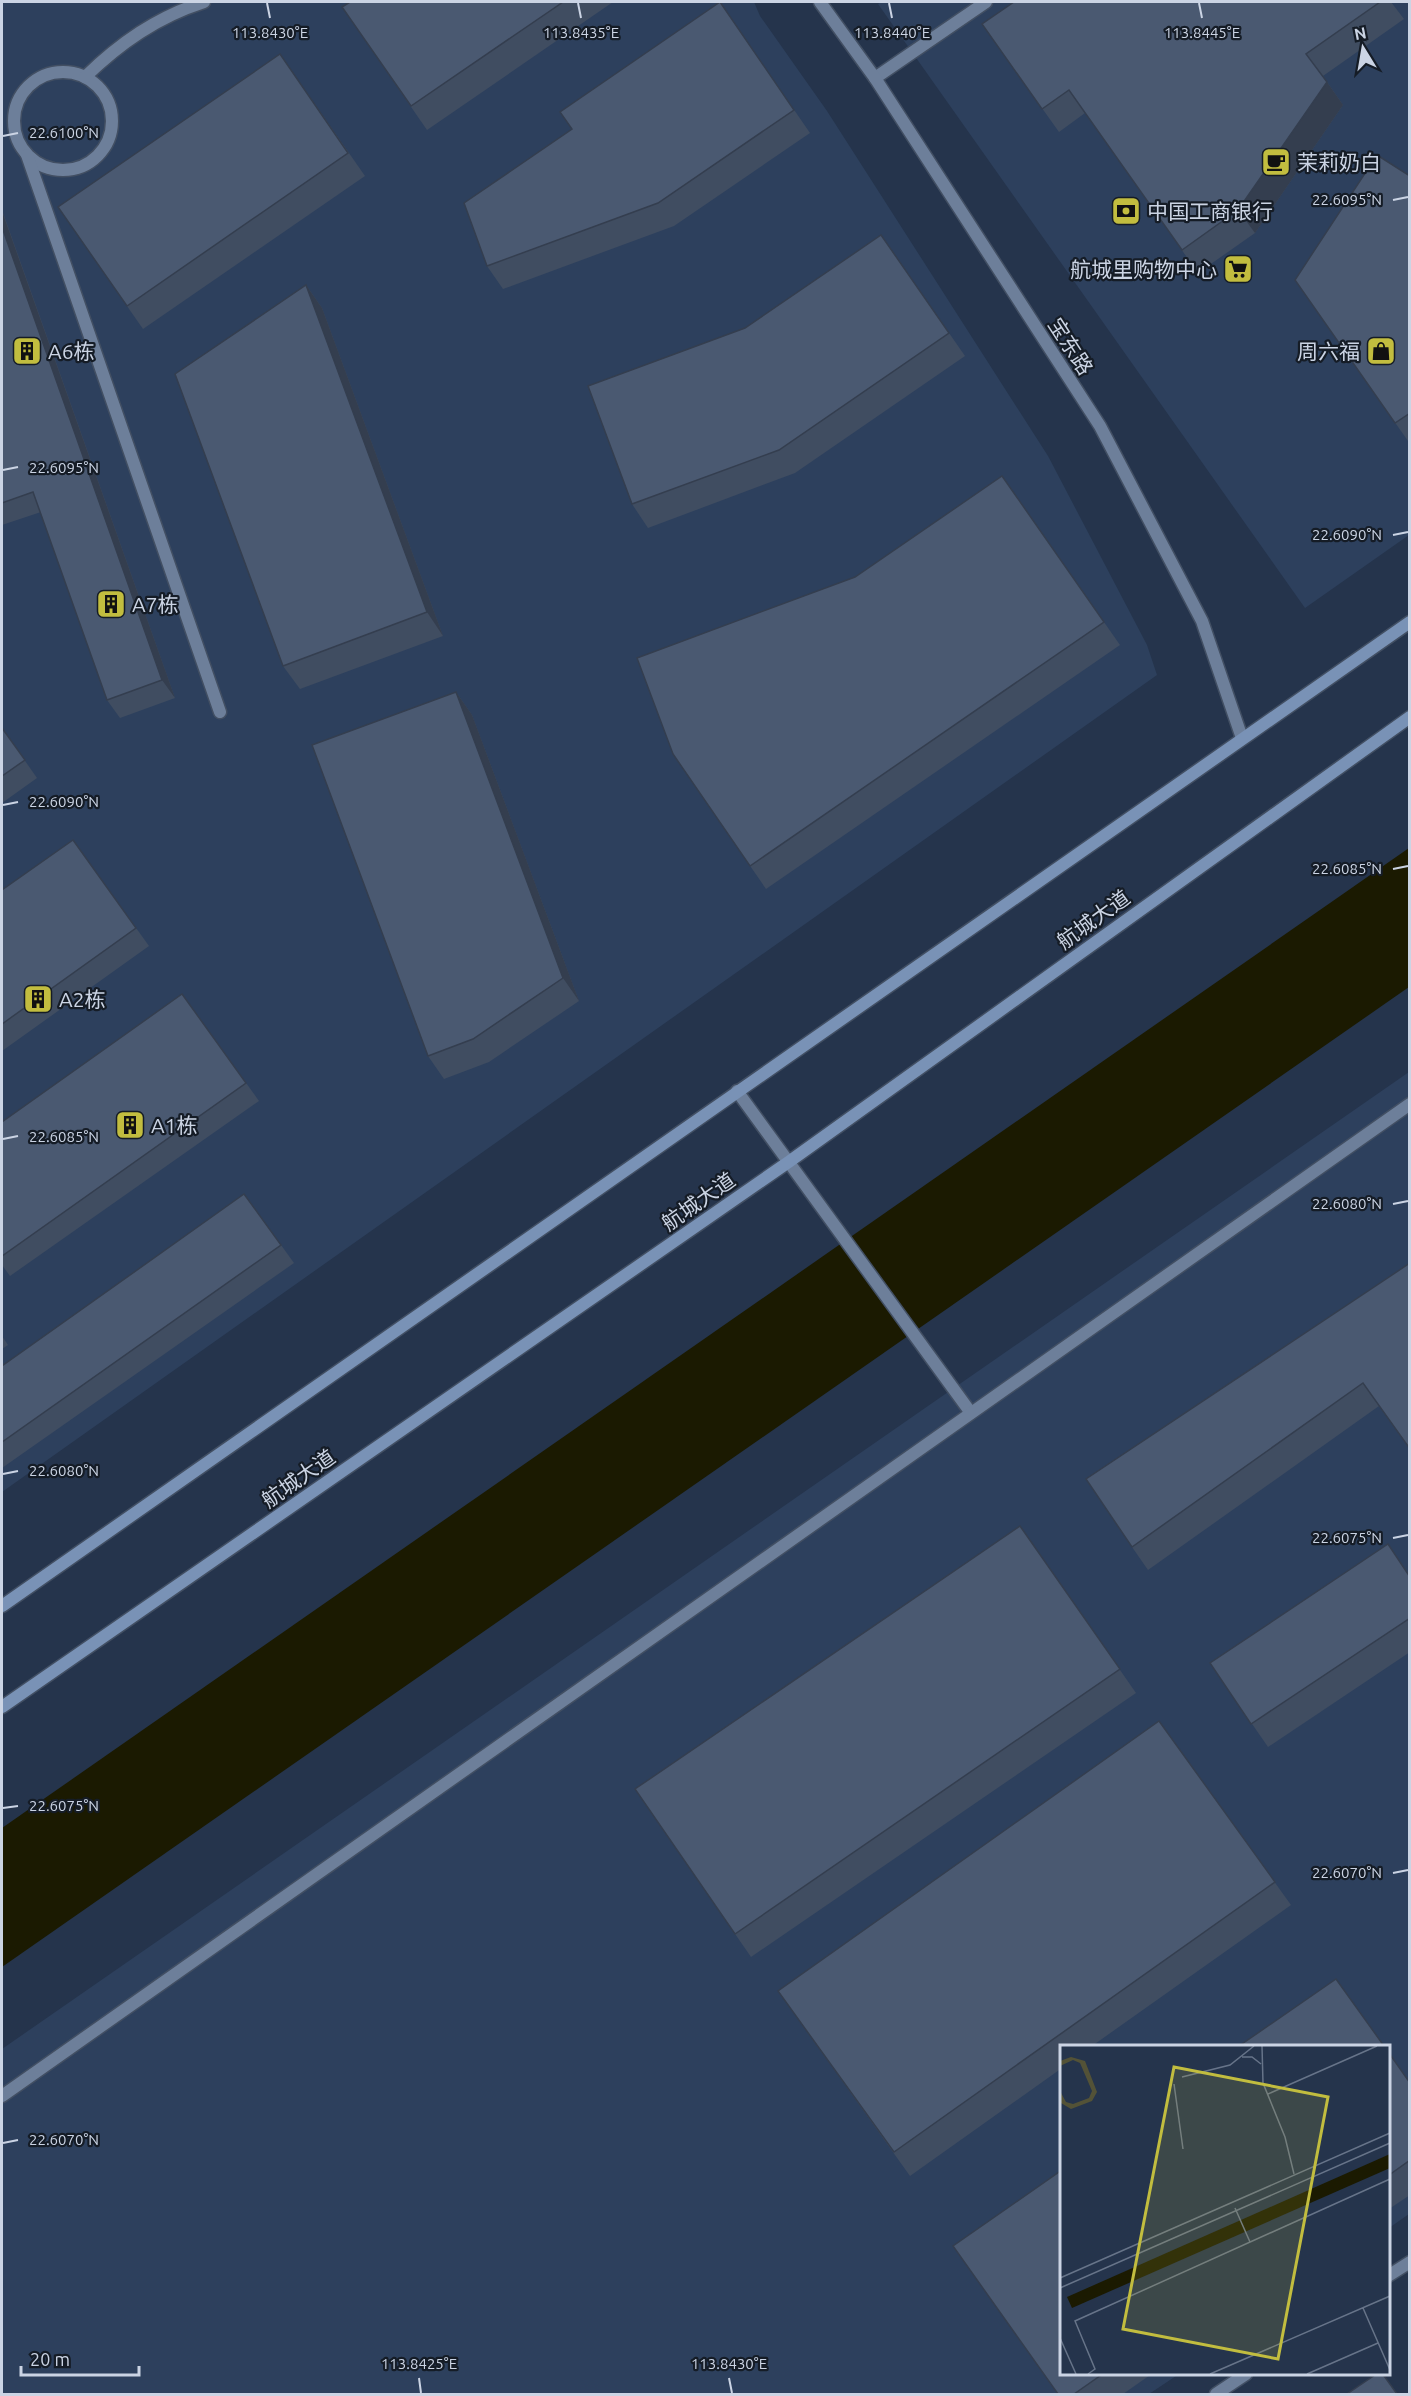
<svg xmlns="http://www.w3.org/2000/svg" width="1411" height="2396" font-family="Ubuntu,'Noto Sans SC',sans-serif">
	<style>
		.built { fill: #2d405d }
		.water { fill: #1b1a01 }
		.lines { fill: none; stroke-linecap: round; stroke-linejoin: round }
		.service-casing { stroke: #424f63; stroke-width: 15 }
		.minor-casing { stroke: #424f63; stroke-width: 15 }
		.secondary-casing { stroke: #424f63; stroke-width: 15 }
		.service { stroke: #6d7f9a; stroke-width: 12 }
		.minor { stroke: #6d7f9a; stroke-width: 12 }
		.secondary { stroke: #7992b6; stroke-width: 12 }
		.wall { fill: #404d61 }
		.shaded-wall { fill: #343e4f }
		.building { fill: #4a5971; stroke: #343e4f; stroke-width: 1.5 }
		.ticks { fill: none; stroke: #cbd4e4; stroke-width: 2 }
		.labels { text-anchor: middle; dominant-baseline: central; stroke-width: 4.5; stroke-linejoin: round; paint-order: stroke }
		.poi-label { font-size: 21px; fill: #cbd4e4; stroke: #151c26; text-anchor: start }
		.street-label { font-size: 21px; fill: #cbd4e4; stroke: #151c26 }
		.inset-road { fill: none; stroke: #677489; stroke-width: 1.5 }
		.view { fill: #c2bd3f; fill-opacity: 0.15; stroke: #c2bd3f; stroke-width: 3 }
		.inset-edge { fill: none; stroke: #cbd4e4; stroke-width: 3 }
		.ticks-label { font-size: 15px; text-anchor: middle; fill: #cbd4e4; stroke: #151c26; stroke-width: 4.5; stroke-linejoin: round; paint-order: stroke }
	</style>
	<rect width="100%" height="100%" fill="#25344c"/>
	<g class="built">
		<polygon points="2,2 754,2 760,16 827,111 1048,456 1147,645 1157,675 2,1492"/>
		<polygon points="881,2 1409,2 1409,535 1305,608 878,4"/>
		<polygon points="1409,1072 1409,2214 1389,2228 1388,2046 1062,2046 1062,2374 1179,2374 1149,2394 2,2394 2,2049"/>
	</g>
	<polygon class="water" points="1409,848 1409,987 2,1967 2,1828"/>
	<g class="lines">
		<g class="service-casing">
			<g id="service">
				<circle cx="63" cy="121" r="49"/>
				<path d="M85,77C120,43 157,17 204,2"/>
				<polyline points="875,78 986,2"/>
				<polyline points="27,155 220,712"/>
			</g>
		</g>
		<g class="minor-casing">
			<g id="minor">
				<polyline points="820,2 875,78 1100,426 1202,621 1242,738"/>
				<polyline points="737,1091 971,1413"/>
				<polyline points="2,2096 1410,1104"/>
				<polyline points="1388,2276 1410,2262"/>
				<polyline points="1216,2394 1246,2374"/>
			</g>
		</g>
		<g class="secondary-casing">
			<g id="secondary">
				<polyline points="2,1606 1410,622"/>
				<polyline points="2,1707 790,1161 1410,717"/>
			</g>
		</g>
		<use href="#service" class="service"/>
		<use href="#minor" class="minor"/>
		<use href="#secondary" class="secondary"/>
	</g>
	<g class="wall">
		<polygon points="350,2 613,2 427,130 342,7"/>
		<polygon points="720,2 810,133 674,226 503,289 487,266"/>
		<polygon points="1014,2 1391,2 1404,19 1323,76 1343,105 1255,233 1198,273 1085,113 1059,132 982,24"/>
		<polygon points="280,54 365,176 143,329 58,207"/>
		<polygon points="1410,176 1410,440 1408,441 1295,280"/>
		<polygon points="2,210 175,698 120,718 107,700 41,512 2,525"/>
		<polygon points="881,235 965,356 795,473 648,528 632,504 745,328"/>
		<polygon points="306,285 322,308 443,636 300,689 283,666"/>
		<polygon points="1002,476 1120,645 766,889 673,754 855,577"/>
		<polygon points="456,692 472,715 579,1001 489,1062 444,1079 428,1056"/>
		<polygon points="2,728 37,778 2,803"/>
		<polygon points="73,840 149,946 2,1051 2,890"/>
		<polygon points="182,994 259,1101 10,1276 2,1265 2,1122"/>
		<polygon points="281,1245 294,1263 2,1468 2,1366"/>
		<polygon points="1410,1263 1379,1406 1148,1570 1132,1547"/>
		<polygon points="2,1336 8,1345 2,1349"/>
		<polygon points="1020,1526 1136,1693 751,1957 635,1789"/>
		<polygon points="1388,1544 1410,1576 1410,1652 1268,1747 1210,1663"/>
		<polygon points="1159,1721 1291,1905 1092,2046 1062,2046 1062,2068 910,2176 778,1991"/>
		<polygon points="1389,2053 1410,2083 1410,2195 1389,2209"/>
		<polygon points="1062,2373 1153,2373 1123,2394 1058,2394"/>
	</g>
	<g class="shaded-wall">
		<polygon points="1327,82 1343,105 1255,233 1238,210"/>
		<polygon points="2,210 2,211 175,698 162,680 2,227"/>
		<polygon points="306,285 322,308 443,636 427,612"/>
		<polygon points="456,692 472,715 579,1001 563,978"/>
	</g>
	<g class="building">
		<polygon points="350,2 563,2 411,106 342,7"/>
		<polygon points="720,2 794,110 658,203 487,266 464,203 572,129 560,112"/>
		<polygon points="1014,2 1380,2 1306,54 1327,82 1238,210 1182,250 1069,90 1042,109 982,24"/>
		<polygon points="280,54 348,153 127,306 58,207"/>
		<polygon points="1377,155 1410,176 1410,413 1395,423 1295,280"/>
		<polygon points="2,227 162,680 107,700 33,492 2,503"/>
		<polygon points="881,235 949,333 779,450 632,504 588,386 745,328"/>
		<polygon points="306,285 427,612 283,666 175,374"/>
		<polygon points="1002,476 1104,622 750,866 673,754 637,658 855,577"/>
		<polygon points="456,692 563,978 473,1039 428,1056 312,745"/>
		<polygon points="2,728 25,760 2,776"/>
		<polygon points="73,840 136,928 2,1024 2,890"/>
		<polygon points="182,994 246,1083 2,1256 2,1122"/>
		<polygon points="244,1194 281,1245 2,1442 2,1366"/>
		<polygon points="1410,1263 1410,1449 1363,1383 1132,1547 1086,1479"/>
		<polygon points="1020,1526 1120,1669 735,1934 635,1789"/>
		<polygon points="1388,1544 1410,1577 1410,1618 1251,1724 1210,1663"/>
		<polygon points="1159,1721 1275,1882 894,2152 778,1991"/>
		<polygon points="1336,1979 1384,2046 1239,2046"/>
		<polygon points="1389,2053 1410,2083 1410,2160 1389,2175"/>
		<polygon points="1062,2170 1062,2373 1104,2373 1074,2394 1058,2394 953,2246"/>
		<polygon points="1378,2373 1382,2373 1397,2394 1347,2394"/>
	</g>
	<path class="ticks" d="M267,3L270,18M578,3L581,18M889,3L892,18M1199,3L1202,18M3,136L18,133M1393,200L1408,197M3,470L18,467M1393,535L1408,532M3,805L18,802M1393,869L1408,866M3,1139L18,1136M1393,1204L1408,1201M3,1474L18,1471M1393,1538L1408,1535M3,1808L18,1806M1393,1873L1408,1870M3,2143L18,2140M419,2378L421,2393M729,2378L732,2393"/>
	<defs>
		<g id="cafe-square" transform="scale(1.5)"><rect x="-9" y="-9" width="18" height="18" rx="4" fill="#c2bd3f" stroke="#151c26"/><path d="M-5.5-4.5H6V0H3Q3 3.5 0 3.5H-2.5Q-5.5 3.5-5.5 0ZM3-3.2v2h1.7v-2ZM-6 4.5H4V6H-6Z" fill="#111"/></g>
		<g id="bank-square" transform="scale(1.5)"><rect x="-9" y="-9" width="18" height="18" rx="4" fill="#c2bd3f" stroke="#151c26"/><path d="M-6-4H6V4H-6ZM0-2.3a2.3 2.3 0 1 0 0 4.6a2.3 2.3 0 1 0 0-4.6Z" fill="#111"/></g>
		<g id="supermarket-square" transform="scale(1.5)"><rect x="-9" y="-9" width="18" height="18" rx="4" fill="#c2bd3f" stroke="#151c26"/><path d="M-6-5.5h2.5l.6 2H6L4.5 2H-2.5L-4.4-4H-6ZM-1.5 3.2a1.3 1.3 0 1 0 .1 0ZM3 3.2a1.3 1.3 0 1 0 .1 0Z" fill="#111"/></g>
		<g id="building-square" transform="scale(1.5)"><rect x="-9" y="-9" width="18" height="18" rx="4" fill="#c2bd3f" stroke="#151c26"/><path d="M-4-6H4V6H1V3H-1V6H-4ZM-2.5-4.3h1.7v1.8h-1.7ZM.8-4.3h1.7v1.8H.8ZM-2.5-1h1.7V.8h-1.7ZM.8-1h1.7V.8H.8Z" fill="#111"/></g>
		<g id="shop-square" transform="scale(1.5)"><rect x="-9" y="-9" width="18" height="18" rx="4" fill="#c2bd3f" stroke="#151c26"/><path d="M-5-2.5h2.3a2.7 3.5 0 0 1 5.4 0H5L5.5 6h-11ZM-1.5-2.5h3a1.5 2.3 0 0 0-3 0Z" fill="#111"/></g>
	</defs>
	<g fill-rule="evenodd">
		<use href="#cafe-square" x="1276" y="162"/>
		<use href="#bank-square" x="1126" y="211"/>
		<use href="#supermarket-square" x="1238" y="269"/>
		<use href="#building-square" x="27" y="351"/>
		<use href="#shop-square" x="1381" y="351"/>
		<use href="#building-square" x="111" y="604"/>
		<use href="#building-square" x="38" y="999"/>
		<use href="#building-square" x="130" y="1125"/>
	</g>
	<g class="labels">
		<g class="poi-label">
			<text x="1297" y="162">茉莉奶白</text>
			<text x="1147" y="211">中国工商银行</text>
			<text x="1217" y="269" text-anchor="end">航城里购物中心</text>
			<text x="48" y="351">A6栋</text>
			<text x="1360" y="351" text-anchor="end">周六福</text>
			<text x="132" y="604">A7栋</text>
			<text x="59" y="999">A2栋</text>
			<text x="151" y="1125">A1栋</text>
		</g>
		<g class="street-label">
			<text transform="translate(1071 346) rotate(57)">宝东路</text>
			<text transform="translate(1093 919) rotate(-36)">航城大道</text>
			<text transform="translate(698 1201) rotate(-35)">航城大道</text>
			<text transform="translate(298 1478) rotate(-35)">航城大道</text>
		</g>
	</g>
	<g transform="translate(1060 2045)">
		<rect width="330" height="330" fill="#25344c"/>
		<path d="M11,12L25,16L37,47L32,56L11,64L1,58L0,46L6,57L13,59L29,53L32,46L20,18L13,15L0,21V16Z" fill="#535237"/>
		<path d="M330,109V123L12,263L7,252Z" fill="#1b1a01"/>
		<path class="inset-road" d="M202,1L203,38L225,92L234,129M182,12H192L201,19M122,32L170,20L194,1M114,39L123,104M208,49L317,1M175,163L190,197M0,233L330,88M0,243L330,98M303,263L330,325M0,293L16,329M28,329L35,324L15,276L330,134M150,329L330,251M247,329L318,298"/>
		<path class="view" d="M114,22L268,52L218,314L63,284Z"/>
		<rect width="330" height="330" class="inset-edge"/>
	</g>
	<g class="ticks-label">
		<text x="270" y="38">113.8430°E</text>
		<text x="581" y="38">113.8435°E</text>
		<text x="892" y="38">113.8440°E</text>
		<text x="1202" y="38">113.8445°E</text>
		<text x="64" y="138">22.6100°N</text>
		<text x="1347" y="205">22.6095°N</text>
		<text x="64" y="473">22.6095°N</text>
		<text x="1347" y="540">22.6090°N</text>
		<text x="64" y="807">22.6090°N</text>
		<text x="1347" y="874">22.6085°N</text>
		<text x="64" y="1142">22.6085°N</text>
		<text x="1347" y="1209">22.6080°N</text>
		<text x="64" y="1476">22.6080°N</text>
		<text x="1347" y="1543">22.6075°N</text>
		<text x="64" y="1811">22.6075°N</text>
		<text x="1347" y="1878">22.6070°N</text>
		<text x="64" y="2145">22.6070°N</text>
		<text x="419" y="2369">113.8425°E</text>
		<text x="729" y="2369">113.8430°E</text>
	</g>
	<rect width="1411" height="2396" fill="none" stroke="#cbd4e4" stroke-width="6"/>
	<g transform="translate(1363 48) rotate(349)" stroke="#151c26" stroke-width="4.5" paint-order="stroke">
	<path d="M0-4.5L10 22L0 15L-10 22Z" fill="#cbd4e4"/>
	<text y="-9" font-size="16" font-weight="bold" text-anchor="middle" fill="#cbd4e4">N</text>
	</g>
	<path d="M21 2366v9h118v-9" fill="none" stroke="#cbd4e4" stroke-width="3"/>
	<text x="30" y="2366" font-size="18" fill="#cbd4e4" stroke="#151c26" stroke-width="4.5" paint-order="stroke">20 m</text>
</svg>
